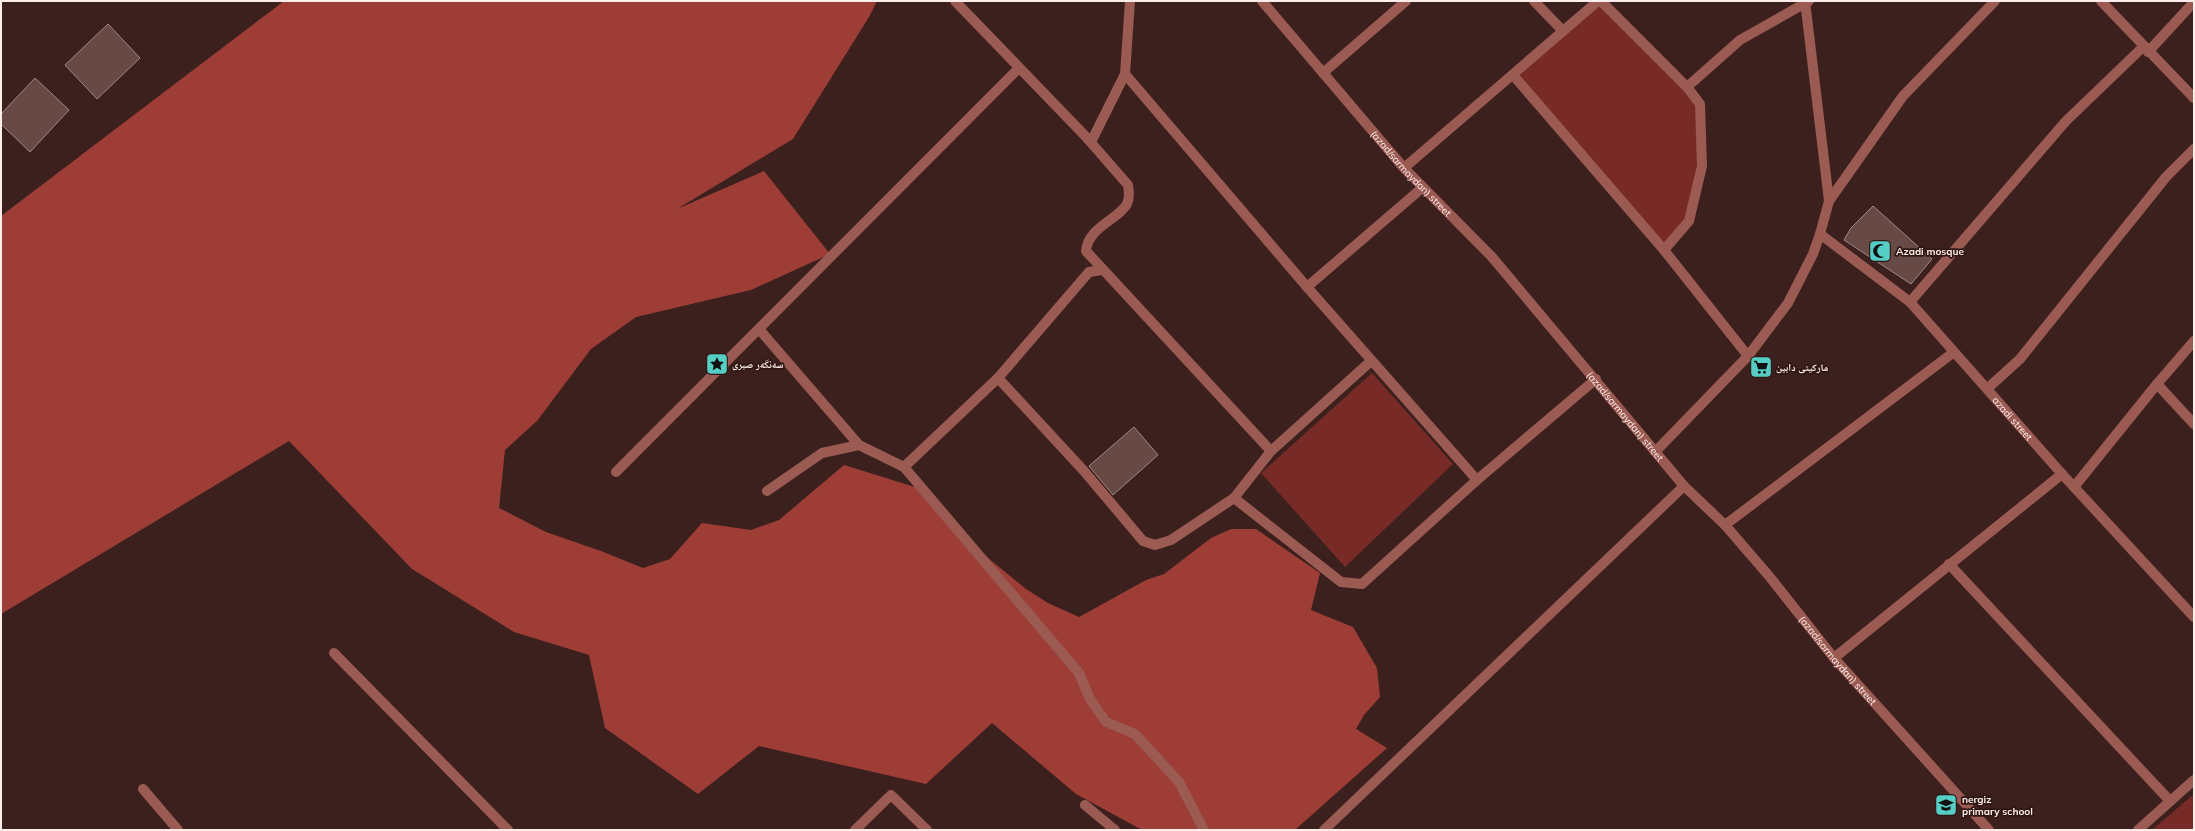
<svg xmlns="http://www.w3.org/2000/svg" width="2195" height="831" font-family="Mulish,'Noto Naskh Arabic',sans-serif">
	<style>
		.green { fill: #782b26 }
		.forest { fill: #9d3d36 }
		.building { fill: #674945; stroke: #a78681 }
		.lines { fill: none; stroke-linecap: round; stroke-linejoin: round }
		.minor { stroke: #9b5b53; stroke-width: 10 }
		.labels { text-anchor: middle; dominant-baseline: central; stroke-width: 3.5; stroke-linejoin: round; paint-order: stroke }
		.street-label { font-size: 10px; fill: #fdeeeb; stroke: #301714 }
		.poi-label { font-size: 10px; font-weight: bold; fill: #fdeeeb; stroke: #301714; text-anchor: start }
	</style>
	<rect width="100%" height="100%" fill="#3b201d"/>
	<g class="green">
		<polygon points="1598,1 1700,104 1702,166 1689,221 1664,250 1513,75"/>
		<polygon points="1372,373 1453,464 1345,567 1261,473"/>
		<polygon points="2194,794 2194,830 2152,830"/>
	</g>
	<polygon class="forest" points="284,1 877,1 869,17 793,139 677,209 764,171 830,254 751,290 636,317 591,349 537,421 505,450 499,508 546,532 601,551 643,568 670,559 702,523 751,530 779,520 844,465 915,487 960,535 1026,589 1048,603 1079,617 1146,580 1164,574 1211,538 1231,529 1256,529 1320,573 1311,610 1353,627 1377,668 1380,697 1364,715 1356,729 1387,748 1295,830 1142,830 1076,794 992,723 926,784 759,746 698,794 605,728 589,655 514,632 412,569 289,441 1,614 1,216"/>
	<g class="building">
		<polygon points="108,24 140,58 97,99 65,65"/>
		<polygon points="35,78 69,110 30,152 1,124 1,114"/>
		<polygon points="1873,206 1932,259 1911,284 1844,240 1851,228"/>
		<polygon points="1134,427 1158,455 1113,495 1089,466"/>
	</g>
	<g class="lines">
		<g class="minor">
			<polyline points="955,1 1091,142 1125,74 1130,1"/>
			<path id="s1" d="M1262,1L1404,168L1492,257L1684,486L1725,525L1769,576L1834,658L1989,830"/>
			<polyline points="1534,1 1563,31"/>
			<polyline points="1601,1 1687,87 1700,104 1702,166 1689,221 1664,250"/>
			<polyline points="2101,1 2194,98"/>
			<polyline points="2148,52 2194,2"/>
			<polyline points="1323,73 1406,1"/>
			<polyline points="1125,74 1307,287 1477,480"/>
			<polyline points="1513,75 1664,250 1748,356"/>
			<polyline points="1687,87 1740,40 1809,1"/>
			<path d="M1087,138L1128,185C1129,191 1130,198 1127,204C1118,220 1088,227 1086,251L1271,451"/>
			<polyline points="1404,168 1598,1"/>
			<polyline points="1829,201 1903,96 1995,1"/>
			<path id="s2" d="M1820,234L1910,302L2062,474L2194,617"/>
			<polyline points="1307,287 1422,188"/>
			<polyline points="1910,302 2066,121 2143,47"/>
			<polyline points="759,329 859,445"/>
			<polyline points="998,378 1084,471 1143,541 1155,545 1171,540 1234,498 1271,451 1371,361"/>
			<polyline points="2157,384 2194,424"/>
			<polyline points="1988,388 2020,359 2166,177 2194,149"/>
			<polyline points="1655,452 1748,356 1788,303 1813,254 1820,234 1829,201 1805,1"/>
			<polyline points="904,467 1079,673 1090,699 1106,722 1135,734 1179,782 1204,830"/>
			<polyline points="616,472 1019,68"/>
			<polyline points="2074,487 2157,384 2194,341"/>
			<polyline points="767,491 822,453 859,445 904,467 998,378 1089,272 1102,270"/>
			<polyline points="1234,498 1341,582 1362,584 1477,480 1596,379"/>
			<polyline points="1725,525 1954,352"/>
			<polyline points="1949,564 2170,801"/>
			<polyline points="334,653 508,830"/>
			<polyline points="1834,658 2062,474"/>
			<polyline points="143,789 178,830"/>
			<polyline points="1085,805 1115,830"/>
			<polyline points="855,830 891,795 927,830"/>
			<polyline points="1324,830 1684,486"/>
			<polyline points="2138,830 2194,780"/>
		</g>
	</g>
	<defs>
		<g id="mosque-square" transform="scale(1.15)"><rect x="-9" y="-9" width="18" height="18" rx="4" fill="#55cec6" stroke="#301714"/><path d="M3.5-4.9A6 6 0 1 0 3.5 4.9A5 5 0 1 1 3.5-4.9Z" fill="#111"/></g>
		<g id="sight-square" transform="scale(1.15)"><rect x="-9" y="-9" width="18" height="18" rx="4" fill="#55cec6" stroke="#301714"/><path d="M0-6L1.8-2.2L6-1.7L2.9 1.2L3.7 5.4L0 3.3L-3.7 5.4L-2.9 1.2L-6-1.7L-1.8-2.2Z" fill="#111"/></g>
		<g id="supermarket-square" transform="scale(1.15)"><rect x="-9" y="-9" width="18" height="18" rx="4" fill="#55cec6" stroke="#301714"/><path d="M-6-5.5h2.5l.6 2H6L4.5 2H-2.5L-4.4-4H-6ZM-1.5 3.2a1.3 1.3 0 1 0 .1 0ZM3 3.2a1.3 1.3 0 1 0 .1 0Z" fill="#111"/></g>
		<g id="university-square" transform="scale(1.15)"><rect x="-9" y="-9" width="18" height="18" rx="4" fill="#55cec6" stroke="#301714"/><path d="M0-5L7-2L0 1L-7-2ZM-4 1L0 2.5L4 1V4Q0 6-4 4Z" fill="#111"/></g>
	</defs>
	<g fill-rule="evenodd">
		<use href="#mosque-square" x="1880" y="251"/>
		<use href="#sight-square" x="717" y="364"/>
		<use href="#supermarket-square" x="1761" y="367"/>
		<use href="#university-square" x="1946" y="805"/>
	</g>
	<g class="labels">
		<g class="street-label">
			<text stroke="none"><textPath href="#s1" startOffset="228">(azad/sarmaydan) street</textPath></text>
			<text stroke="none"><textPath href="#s1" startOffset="552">(azad/sarmaydan) street</textPath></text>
			<text stroke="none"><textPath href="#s2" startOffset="268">azadi street</textPath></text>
			<text stroke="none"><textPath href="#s1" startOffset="876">(azad/sarmaydan) street</textPath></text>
		</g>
		<g class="poi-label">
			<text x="1896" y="251">Azadi mosque</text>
			<text x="732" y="364">سەنگەر صبری</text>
			<text x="1776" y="367">ماركيتى دابين</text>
			<text x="1962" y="799">nergiz<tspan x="1962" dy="12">primary school</tspan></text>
		</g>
	</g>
	<rect width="2195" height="831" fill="none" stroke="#fdeeeb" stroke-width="4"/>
</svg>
